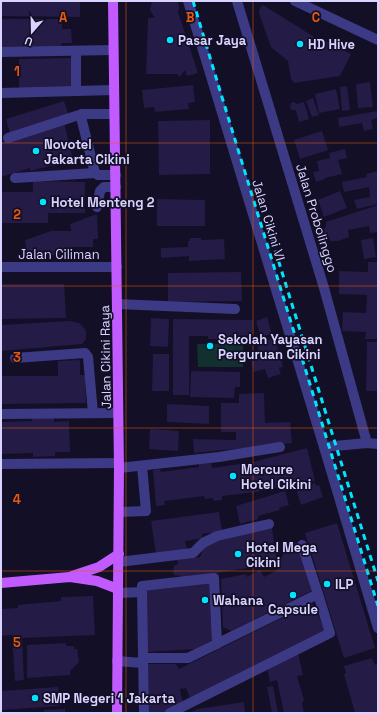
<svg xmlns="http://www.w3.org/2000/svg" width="379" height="714" font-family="'Space Grotesk',sans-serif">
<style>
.green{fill:#12302f}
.building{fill:#241b47}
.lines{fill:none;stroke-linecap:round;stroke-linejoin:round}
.minor{stroke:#3d3a85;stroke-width:10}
.major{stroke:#c25bff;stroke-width:10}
.rail{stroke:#00e5ff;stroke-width:3;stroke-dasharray:6 5;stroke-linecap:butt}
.grid{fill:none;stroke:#e8590c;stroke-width:1;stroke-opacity:0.55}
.poi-dot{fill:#00e5ff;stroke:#130f26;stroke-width:1.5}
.labels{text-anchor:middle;stroke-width:3.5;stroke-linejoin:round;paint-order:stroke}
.poi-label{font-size:13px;font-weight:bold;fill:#d9d4ff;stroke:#130f26;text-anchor:start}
.street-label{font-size:13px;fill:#d9d4ff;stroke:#130f26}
.grid-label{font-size:13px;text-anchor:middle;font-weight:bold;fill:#e8590c;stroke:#130f26;stroke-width:3.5;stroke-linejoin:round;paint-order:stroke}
</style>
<rect width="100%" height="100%" fill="#130f26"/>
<polygon class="green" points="197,344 243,344 243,367 198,367"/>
<g class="building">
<polygon points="1,1 80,1 80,17 1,16"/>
<polygon points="152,1 177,1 179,6 178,12 198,73 187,76 185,70 180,77 177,74 146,74 148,18 155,18 150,10"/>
<polygon points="263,5 319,40 320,38 351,54 340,76 294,83 291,79 288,61 271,47 259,13 260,7"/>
<polygon points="1,19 62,19 62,29 71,29 72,43 61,43 62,49 1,50"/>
<polygon points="71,58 72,89 19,90 19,59"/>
<polygon points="370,82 373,107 358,108 356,84"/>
<polygon points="193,85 195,102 188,103 189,109 155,112 154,107 144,108 142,90"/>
<polygon points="347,86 350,110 342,111 340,87"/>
<polygon points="336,89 340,109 319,113 315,94"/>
<polygon points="313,98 319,115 312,117 306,101"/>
<polygon points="64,101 69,116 10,133 6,119"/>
<polygon points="294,102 297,104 304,102 309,119 299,122 296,110 292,110 290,107 291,103"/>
<polygon points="377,111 378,118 371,120 373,129 364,131 362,123 339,127 338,118"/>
<polygon points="210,120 210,174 159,175 158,121"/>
<polygon points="64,122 73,160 30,171 30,168 1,177 1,143"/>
<polygon points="322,131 328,150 300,159 294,140"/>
<polygon points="345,149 347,158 338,160 342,174 325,178 325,179 316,182 313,172 319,171 317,161 330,158 329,153"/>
<polygon points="378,171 378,204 357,209 354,200 370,197 369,187 344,192 342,182 367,177 366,174"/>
<polygon points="33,181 85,182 85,213 48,213 48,223 1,223 1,192 33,192"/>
<polygon points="340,191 347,208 324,217 318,200"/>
<polygon points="157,199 205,200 205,226 157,226"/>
<polygon points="378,205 378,232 370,233 369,226 348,230 349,237 338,241 330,241 329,237 324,238 323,229 326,227 326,222"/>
<polygon points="97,214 98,239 93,239 93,247 73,247 74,254 56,255 41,255 41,253 27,253 25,240 51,231 71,231 70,224"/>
<polygon points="190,238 201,238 201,240 224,239 225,259 189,261 189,256 161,258 161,248 188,247 188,241 190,241"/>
<polygon points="373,238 376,257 364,259 361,240"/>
<polygon points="368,262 378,262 378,339 365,339 366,332 342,331 343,312 366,313 367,295 339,294 339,271 368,272"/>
<polygon points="241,272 242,301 168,302 168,273"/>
<polygon points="1,284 64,284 66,318 1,319"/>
<polygon points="267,317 272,334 261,337 256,321"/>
<polygon points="151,318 169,319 168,347 150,346"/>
<polygon points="173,319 253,320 252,340 208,339 208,336 189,336 189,395 173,395"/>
<polygon points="70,321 79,323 86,330 86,339 82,344 1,351 1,325"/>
<polygon points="275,338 283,367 279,368 281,374 268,378 265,369 254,372 251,359 260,357 257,343"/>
<polygon points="367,342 378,342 378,391 366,391"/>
<polygon points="153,354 169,354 169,391 152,391"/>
<polygon points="80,360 80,375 85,375 86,403 1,404 1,376 58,376 58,361"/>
<polygon points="191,371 240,372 240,387 235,387 234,398 190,397"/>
<polygon points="264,393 265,423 290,422 292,443 194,453 193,439 236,440 236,432 221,432 221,403 239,403 239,394"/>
<polygon points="167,404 209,406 209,424 167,422"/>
<polygon points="54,417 54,422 69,421 70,452 55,452 55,456 33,457 33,453 1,454 1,422 32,421 32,418"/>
<polygon points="150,429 179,431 178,451 149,449"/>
<polygon points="307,448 315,481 309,482 309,480 257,492 222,496 222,500 213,501 213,498 205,499 204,496 164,501 165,505 156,506 153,470 160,469 161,472 199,467 199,464 211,463 212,468 253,462"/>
<polygon points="315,483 316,486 319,485 323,497 301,505 296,489"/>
<polygon points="285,491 289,505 279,508 280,510 258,516 258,519 240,524 236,506"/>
<polygon points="219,512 222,531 202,534 203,538 185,541 187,549 156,554 151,521"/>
<polygon points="337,523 375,648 344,658 305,533"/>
<polygon points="272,528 277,563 180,579 180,575 176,576 173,573 174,566 178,564 177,560 200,557 204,548 214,540"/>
<polygon points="288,543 297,543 313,590 231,631 223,627 221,579 246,574 247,577 260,570 264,577 276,571"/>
<polygon points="210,583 212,640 195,649 147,652 147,590"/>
<polygon points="93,596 95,635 22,638 24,680 15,681 12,635 1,636 1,609 18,608 18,605 61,601 61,597"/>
<polygon points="312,603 325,630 325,631 190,698 186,688 180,689 181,696 184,703 176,707 172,706 171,710 165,713 149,713 148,664 176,664 179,669"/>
<polygon points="66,643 66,646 74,646 74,649 77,649 79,662 70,671 70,675 27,678 27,645"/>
<polygon points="298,653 303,675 297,676 304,700 302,703 304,713 284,713 277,680 270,682 267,668"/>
<polygon points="372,658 375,665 377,664 378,668 378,713 355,713 344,674 346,673 344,666"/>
<polygon points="273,686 278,713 272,713 267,687"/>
<polygon points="58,687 60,706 1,710 1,691"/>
<polygon points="244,702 245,713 189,713 198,709"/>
<polygon points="65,709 65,713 44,713 44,710"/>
</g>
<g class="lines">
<g class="minor">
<polyline points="188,1 324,447 378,628"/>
<polyline points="237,1 324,288 367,443"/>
<polyline points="295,1 378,40"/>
<polyline points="76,51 76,91"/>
<polyline points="1,52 113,50"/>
<polyline points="1,93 114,90"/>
<polyline points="114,114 82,114 81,117 95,173 98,175 116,175"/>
<polyline points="8,138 82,114"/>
<polyline points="15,178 95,173"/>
<polyline points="97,207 100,191 104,187 116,187"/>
<polyline points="1,267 117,267"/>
<polyline points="117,304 235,309"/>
<polyline points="15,358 85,353 88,357 93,413"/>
<polyline points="1,414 118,413"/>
<polyline points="324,447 367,443 378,444"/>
<polyline points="1,464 119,463"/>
<polyline points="119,468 219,457 280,447"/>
<polyline points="119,512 146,511 142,466"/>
<polyline points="119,562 193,553 203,543 217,536 269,524"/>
<polyline points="142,592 144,713"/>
<polyline points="118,593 142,592 142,586 214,578 217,644"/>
<polyline points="143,658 188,658 318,594 302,545"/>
<polyline points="117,661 142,663"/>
<polyline points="170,713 330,633 318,594"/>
</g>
<g class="major">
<polyline points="113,1 119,468 117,713"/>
<polyline points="72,576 99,567 119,554"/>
<polyline points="1,583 70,577 97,581 118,589"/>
</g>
<g class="rail">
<polyline points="193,1 221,94 378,606"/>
<polyline points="272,240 378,581"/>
</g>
</g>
<path class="grid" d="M126,1v712M253,1v712M1,143h377M1,286h377M1,428h377M1,571h377"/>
<g class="poi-dot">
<circle cx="170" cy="40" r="4"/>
<circle cx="300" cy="44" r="4"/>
<circle cx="36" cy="151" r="4"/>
<circle cx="43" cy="202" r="4"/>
<circle cx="210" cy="346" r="4"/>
<circle cx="233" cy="476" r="4"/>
<circle cx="238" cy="554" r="4"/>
<circle cx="327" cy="584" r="4"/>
<circle cx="293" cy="595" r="4"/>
<circle cx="205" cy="600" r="4"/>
<circle cx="35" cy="698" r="4"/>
</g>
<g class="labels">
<g class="poi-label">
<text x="178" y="45">Pasar Jaya</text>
<text x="308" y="49">HD Hive</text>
<text x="44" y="149">Novotel<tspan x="44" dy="15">Jakarta Cikini</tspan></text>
<text x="51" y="207">Hotel Menteng 2</text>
<text x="218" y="344">Sekolah Yayasan<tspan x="218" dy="15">Perguruan Cikini</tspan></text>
<text x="241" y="474">Mercure<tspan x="241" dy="15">Hotel Cikini</tspan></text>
<text x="246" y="552">Hotel Mega<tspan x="246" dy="15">Cikini</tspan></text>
<text x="335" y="589">ILP</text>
<text x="213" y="605">Wahana</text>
<text x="293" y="614" text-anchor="middle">Capsule</text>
<text x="43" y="703">SMP Negeri 1 Jakarta</text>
</g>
<g class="street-label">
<text transform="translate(317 218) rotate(73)" y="5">Jalan Probolinggo</text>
<text transform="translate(269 220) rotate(73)" y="5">Jalan Cikini VI</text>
<text x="59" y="259">Jalan Ciliman</text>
<text transform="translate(105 357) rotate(-91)" y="5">Jalan Cikini Raya</text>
</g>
</g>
<g class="grid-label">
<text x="63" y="22">A</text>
<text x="190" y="22">B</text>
<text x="316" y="22">C</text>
<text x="17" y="76">1</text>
<text x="17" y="219">2</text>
<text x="17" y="362">3</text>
<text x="17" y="504">4</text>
<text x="17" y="647">5</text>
</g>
<rect width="379" height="714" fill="none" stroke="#d9d4ff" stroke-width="4"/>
<g transform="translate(32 32) rotate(200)" stroke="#130f26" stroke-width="3" paint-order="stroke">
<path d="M0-3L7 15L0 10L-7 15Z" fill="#d9d4ff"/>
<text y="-6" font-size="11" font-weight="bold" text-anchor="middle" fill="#d9d4ff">U</text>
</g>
</svg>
